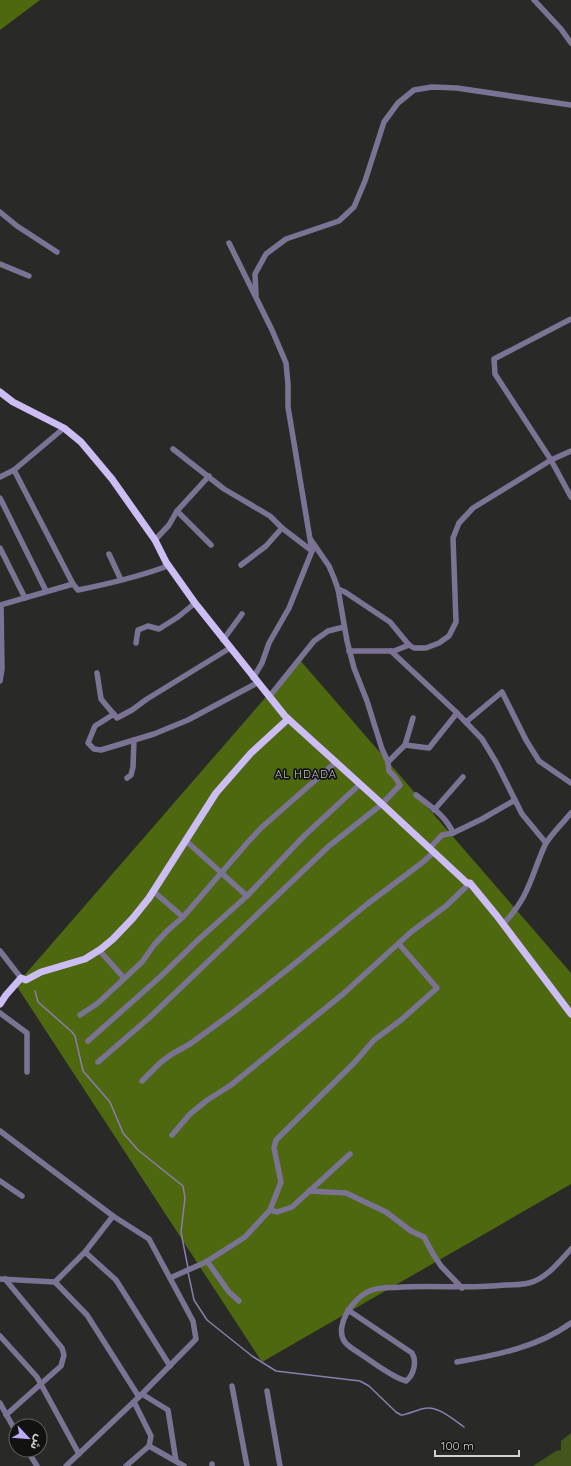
<svg xmlns="http://www.w3.org/2000/svg" width="571" height="1466" font-family="Quicksand,'Noto Sans Arabic',sans-serif">
<style>
.green{fill:#43561c}
.forest{fill:#4e6810}
.lines{fill:none;stroke-linecap:round;stroke-linejoin:round}
.stream{stroke:#8c7daf;stroke-width:1.5}
.minor{stroke:#7b7394;stroke-width:5.5}
.major{stroke:#ccbef5;stroke-width:7}
.labels{text-anchor:middle;stroke-width:3.5;stroke-linejoin:round;paint-order:stroke}
.neighbourhood-label{font-size:11px;letter-spacing:1px;fill:#bec0bc;stroke:#121311}
</style>
<rect width="100%" height="100%" fill="#292a27"/>
<polygon class="green" points="571,1433 571,1466 533,1466 556,1451 561,1450 561,1441"/>
<g class="forest">
<polygon points="0,0 40,0 0,30"/>
<polygon points="299,659 571,973 571,1184 262,1362 16,985"/>
</g>
<g class="lines">
<g class="stream">
<polyline points="35,991 38,1002 72,1032 75,1036 83,1071 110,1102 123,1133 138,1150 183,1186 185,1198 181,1232 188,1268"/>
<path d="M188,1272l6,28 13,20 45,36 24,15 84,10 9,5 27,26 5,3c9,-1 19,-7 27,-7 13,0 26,12 36,19"/>
</g>
<g class="minor">
<polyline points="534,0 561,29 571,43"/>
<polyline points="0,212 17,226 57,252"/>
<polyline points="229,243 272,330 286,363 288,384 288,407 312,551 289,608 269,643 262,663 253,678"/>
<polyline points="0,264 29,276"/>
<polyline points="256,295 255,274 266,254 286,239 339,221 354,207 365,181 384,122 398,103 414,90 432,87 457,88 571,105"/>
<polyline points="571,319 494,359 495,374 551,460 571,497"/>
<polyline points="173,449 224,489 270,516 282,528 312,551"/>
<polyline points="14,470 73,584"/>
<polyline points="0,477 14,470 64,428"/>
<polyline points="0,498 46,591"/>
<polyline points="177,511 211,545"/>
<polyline points="155,540 169,525 177,511 209,476"/>
<polyline points="0,548 25,598"/>
<polyline points="109,554 121,580"/>
<polyline points="241,565 266,546 282,528"/>
<polyline points="338,589 345,592 390,622 409,645 414,648 426,648 439,643 449,636 456,622 453,538 459,523 473,508 551,460 571,451"/>
<path d="M0,605l73,-21 5,6c30,-6 59,-13 87,-23l1,-5"/>
<polyline points="223,640 242,614"/>
<polyline points="136,643 138,630 148,626 159,629 178,617 195,603"/>
<polyline points="349,651 394,651 409,645"/>
<polyline points="391,651 455,711 482,739 496,762 522,814 546,843"/>
<polyline points="97,673 101,699 117,718 132,710 147,699 230,648"/>
<polyline points="0,681 2,669 1,605"/>
<polyline points="269,697 314,641 328,631 344,627"/>
<polyline points="114,714 95,726 88,743 94,749 101,750 154,734 188,720 257,683"/>
<polyline points="466,722 502,692 526,740 539,761 571,783"/>
<polyline points="405,745 413,718"/>
<polyline points="388,762 405,745 429,748 457,713"/>
<polyline points="127,778 131,775 133,767 134,740"/>
<path d="M416,795c14,11 30,21 37,38"/>
<polyline points="434,810 463,777"/>
<polyline points="185,840 247,896"/>
<polyline points="430,848 442,835 453,833 482,819 515,800"/>
<polyline points="153,891 183,917"/>
<path d="M503,924c26,-26 28,-48 42,-79 5,-10 19,-23 26,-32"/>
<polyline points="99,950 124,978"/>
<polyline points="0,951 21,978"/>
<polyline points="0,1013 27,1033 27,1072"/>
<polyline points="80,1015 98,1003 142,962 154,945 168,930 183,917 248,842 261,828 336,762"/>
<polyline points="88,1041 160,977 199,939 247,896 304,836 360,784"/>
<polyline points="98,1062 149,1018 329,846 382,804 400,785 395,777 389,771 388,762 382,749 367,701 354,668 347,641 338,589 334,578 329,566 311,540"/>
<polyline points="142,1081 161,1062 172,1054 190,1044 235,1011 293,965 366,905 423,862 434,852"/>
<polyline points="0,1131 113,1216 149,1239 193,1321 196,1339 142,1394 66,1466"/>
<polyline points="172,1135 190,1114 206,1101 231,1085 343,994 411,932 446,906 470,883"/>
<polyline points="0,1181 22,1196"/>
<polyline points="309,1191 346,1193 386,1212 411,1231 424,1237 433,1254 441,1266 462,1288"/>
<polyline points="270,1210 277,1212 292,1207 350,1154"/>
<polyline points="85,1252 116,1280 170,1366"/>
<polyline points="207,1261 229,1292 239,1301"/>
<polyline points="170,1278 206,1262 245,1237 270,1210 281,1182 274,1148 276,1140 354,1063 374,1040 401,1020 437,988 399,944"/>
<polyline points="0,1279 55,1282 85,1252 113,1216"/>
<polyline points="5,1279 62,1348 64,1355 61,1366 6,1415"/>
<polyline points="55,1282 87,1315 139,1397"/>
<path d="M348,1310l64,43c5,8 2,22 -6,28 -15,-4 -33,-19 -47,-28 -11,-7 -20,-12 -17,-27 3,-15 16,-31 30,-36 9,-3 21,-2 30,-3 34,-2 69,2 103,-2 8,0 16,0 24,-2 17,-4 31,-22 42,-34"/>
<polyline points="0,1336 37,1377 79,1454"/>
<path d="M457,1362c40,-7 81,-15 114,-39"/>
<polyline points="232,1386 247,1466"/>
<polyline points="267,1391 280,1466"/>
<polyline points="142,1394 168,1410 176,1461"/>
<polyline points="0,1403 16,1432"/>
<polyline points="149,1446 184,1466"/>
<polyline points="27,1450 37,1466"/>
<polyline points="212,1464 212,1466"/>
<polyline points="126,1466 149,1446 151,1436 134,1402"/>
</g>
<g class="major">
<polyline points="0,392 13,402 64,428 81,442 112,479 155,540 166,562 195,603 285,716 382,804 467,883 470,883 497,916 571,1014"/>
<polyline points="0,1004 6,995 21,978 26,980 41,972 85,959 101,949 113,939 133,918 149,898 216,793 251,753 288,719"/>
</g>
</g>
<g class="labels">
<g class="neighbourhood-label">
<text x="306" y="778">AL HDADA</text>
</g>
</g>
<g transform="translate(28 1438) rotate(116)"><circle r="19" fill="#121311" stroke="#5f605e"/>
<path d="M0-3L7 15L0 10L-7 15Z" fill="#bda9f5"/>
<text y="-6" font-size="11" font-weight="bold" text-anchor="middle" fill="#d2d3d1">ش</text>
</g>
<path d="M435 1450v6h84v-6" fill="none" stroke="#d2d3d1" stroke-width="2"/>
<text x="441" y="1450" font-size="12" fill="#d2d3d1" stroke="#121311" stroke-width="3" paint-order="stroke">100 m</text>
</svg>
